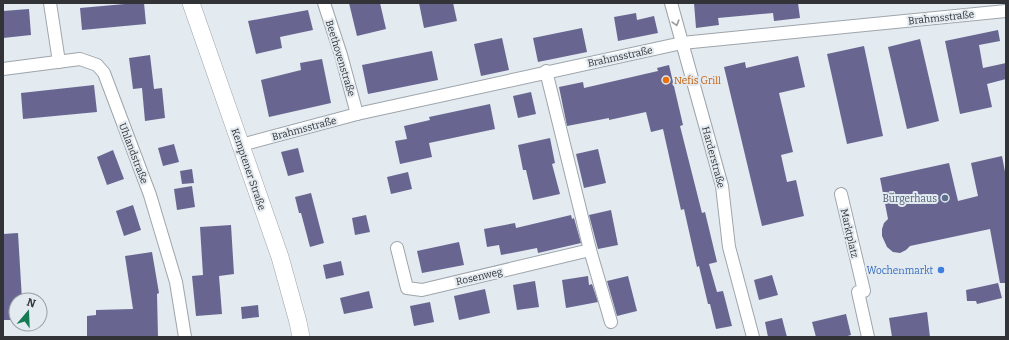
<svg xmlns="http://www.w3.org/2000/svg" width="1009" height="340" font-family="Bitter,serif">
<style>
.building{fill:#686691}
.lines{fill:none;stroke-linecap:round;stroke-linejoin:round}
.street-casing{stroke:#9ea5ab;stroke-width:14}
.secondary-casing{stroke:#9ea5ab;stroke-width:18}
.street{stroke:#fff;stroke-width:12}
.secondary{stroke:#fff;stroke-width:17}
.oneway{stroke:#98999a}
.food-dot{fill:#e8710a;stroke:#e3eaf0;stroke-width:1.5}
.service-dot{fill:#5c6f8a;stroke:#e3eaf0;stroke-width:1.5}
.shop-dot{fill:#3f7fe0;stroke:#e3eaf0;stroke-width:1.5}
.labels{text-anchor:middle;stroke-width:4;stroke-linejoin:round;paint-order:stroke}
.street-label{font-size:10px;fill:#313336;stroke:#e3eaf0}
.food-label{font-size:10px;fill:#c56008;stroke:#e3eaf0;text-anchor:start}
.service-label{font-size:10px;fill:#4e5e75;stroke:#e3eaf0;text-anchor:end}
.shop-label{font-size:10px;fill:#366cbe;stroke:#e3eaf0;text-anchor:end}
</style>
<rect width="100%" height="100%" fill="#e3eaf0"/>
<g class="building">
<polygon points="136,3 144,3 146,24 82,30 80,8"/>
<polygon points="349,3 380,3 386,29 357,36"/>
<polygon points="419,3 453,3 457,21 424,28"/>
<polygon points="694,3 798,3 800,18 774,21 773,13 718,18 719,25 696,28"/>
<polygon points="29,9 31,35 3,38 3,11"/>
<polygon points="308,10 313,30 280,37 282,48 256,54 248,21"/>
<polygon points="636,13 637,20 654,16 658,33 618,41 614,17"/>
<polygon points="582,28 587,52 538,62 533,38"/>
<polygon points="998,30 1000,41 979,45 983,68 1006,63 1006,79 987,84 992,107 960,114 945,41"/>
<polygon points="502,38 509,70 481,76 474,44"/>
<polygon points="920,39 939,121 907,129 888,47"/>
<polygon points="864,46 883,136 847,144 827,54"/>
<polygon points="432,51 438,80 368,94 362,65"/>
<polygon points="150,55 154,89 162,88 165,118 145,121 142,88 133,89 129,58"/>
<polygon points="798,56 805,87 779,93 793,152 781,155 787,182 796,180 804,216 762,226 724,67 745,62 746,68"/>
<polygon points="322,59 331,103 269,117 261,80 301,70 300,63"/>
<polygon points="669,65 683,125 680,126 702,213 705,212 717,262 709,264 717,292 723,291 732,326 716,329 710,304 708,304 699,266 697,267 684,209 681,210 663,129 651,132 646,112 609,120 609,118 567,126 559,87 583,82 584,88 658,71 657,68"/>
<polygon points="94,85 97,112 23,119 21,93"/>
<polygon points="531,92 536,114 518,118 513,96"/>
<polygon points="490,104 495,129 429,143 432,157 400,164 395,141 407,139 404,126 430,120 429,117"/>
<polygon points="550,138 555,163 552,164 560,194 533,200 526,170 523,170 518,145"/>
<polygon points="174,144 179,162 163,166 158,148"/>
<polygon points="298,148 304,172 288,176 281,152"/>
<polygon points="598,149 606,183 584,188 576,154"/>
<polygon points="113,150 124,179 107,185 97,157"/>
<polygon points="1002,156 1006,177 1006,283 1000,283 990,229 910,246 906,250 900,253 893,252 887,247 882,236 882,229 884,223 888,219 880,178 949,163 958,201 978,196 971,163"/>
<polygon points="192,169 194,183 182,184 180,171"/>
<polygon points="408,172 412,189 391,194 387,177"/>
<polygon points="192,186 195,207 177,210 174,189"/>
<polygon points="311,193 324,243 310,247 301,213 299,213 295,197"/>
<polygon points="133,205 141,230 124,236 116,211"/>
<polygon points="611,210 618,245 598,249 589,215"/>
<polygon points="366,215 370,232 355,235 352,218"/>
<polygon points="571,215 572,219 574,218 581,243 538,253 537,248 501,255 499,245 487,247 484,229 515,223 516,228"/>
<polygon points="231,225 234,274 219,276 222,314 196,316 192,276 203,275 200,227"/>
<polygon points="18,233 22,300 16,300 16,320 3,320 3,234"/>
<polygon points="459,242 464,265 422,273 417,251"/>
<polygon points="152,252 159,293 157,294 158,337 87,337 87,316 96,315 96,310 133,309 125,256"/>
<polygon points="341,261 344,275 326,279 323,265"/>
<polygon points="772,275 778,295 759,300 754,280"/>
<polygon points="588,276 589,285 592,284 598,302 566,308 562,280"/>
<polygon points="628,276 637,311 617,316 607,281"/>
<polygon points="535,281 539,307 517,310 513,285"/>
<polygon points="998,283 1002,298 977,304 976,301 967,301 966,290"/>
<polygon points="485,289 490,313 459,320 454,296"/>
<polygon points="369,291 373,308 344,314 340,298"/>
<polygon points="430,302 434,322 414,326 410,306"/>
<polygon points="258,305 259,317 242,319 241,307"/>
<polygon points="927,312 930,337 892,337 889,318"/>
<polygon points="846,314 851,335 844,337 816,337 812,322"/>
<polygon points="782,318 787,337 768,337 765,322"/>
</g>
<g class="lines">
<defs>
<g id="street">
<polyline points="50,3 59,62"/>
<polyline points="324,3 341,55 357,114"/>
<polyline points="671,3 722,186 729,247 753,337"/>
<polyline points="3,69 80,59 97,65 104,73 150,195 176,282 185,337"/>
<polyline points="546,71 590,250 611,322"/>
<polyline points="241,145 357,114 682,43 1006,11"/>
<polyline points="841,194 864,291 858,292 868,337"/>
<polyline points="397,248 407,288 422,290 590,250"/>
</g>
<polyline id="secondary" points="191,3 280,257 298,322 301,337"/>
</defs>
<use href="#street" class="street-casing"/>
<use href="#secondary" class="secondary-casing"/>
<use href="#street" class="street"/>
<use href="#secondary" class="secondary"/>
</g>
<defs><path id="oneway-chevron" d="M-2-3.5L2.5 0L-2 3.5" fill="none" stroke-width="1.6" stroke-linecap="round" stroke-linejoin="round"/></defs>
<use class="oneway" href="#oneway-chevron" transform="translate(676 23) rotate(74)"/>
<circle class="food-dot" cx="666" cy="80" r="4"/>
<circle class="service-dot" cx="945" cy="198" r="4"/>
<circle class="shop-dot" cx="941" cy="270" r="4"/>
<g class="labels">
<g class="street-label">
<text transform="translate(941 17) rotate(-6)" y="4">Brahmsstraße</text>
<text transform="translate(620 56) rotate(-12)" y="4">Brahmsstraße</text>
<text transform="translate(341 58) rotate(73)" y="4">Beethovenstraße</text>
<text transform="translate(304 128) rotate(-15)" y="4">Brahmsstraße</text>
<text transform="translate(134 153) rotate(69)" y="4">Uhlandstraße</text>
<text transform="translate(714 157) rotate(75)" y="4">Harderstraße</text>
<text transform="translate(249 169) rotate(71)" y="4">Kemptener Straße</text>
<text transform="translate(850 233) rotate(77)" y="4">Marktplatz</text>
<text transform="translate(479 276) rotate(-13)" y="4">Rosenweg</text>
</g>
<g class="food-label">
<text x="674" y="84">Nefis Grill</text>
</g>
<g class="service-label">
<text x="937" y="202">Bürgerhaus</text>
</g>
<g class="shop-label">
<text x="933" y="274">Wochenmarkt</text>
</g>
</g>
<rect width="1009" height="340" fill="none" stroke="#313336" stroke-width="8"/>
<g transform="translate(28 312) rotate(19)"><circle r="19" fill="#e3eaf0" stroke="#9ca1a6"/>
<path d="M0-3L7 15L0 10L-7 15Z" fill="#157b53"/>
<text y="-6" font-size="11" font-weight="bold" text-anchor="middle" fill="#313336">N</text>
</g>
</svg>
